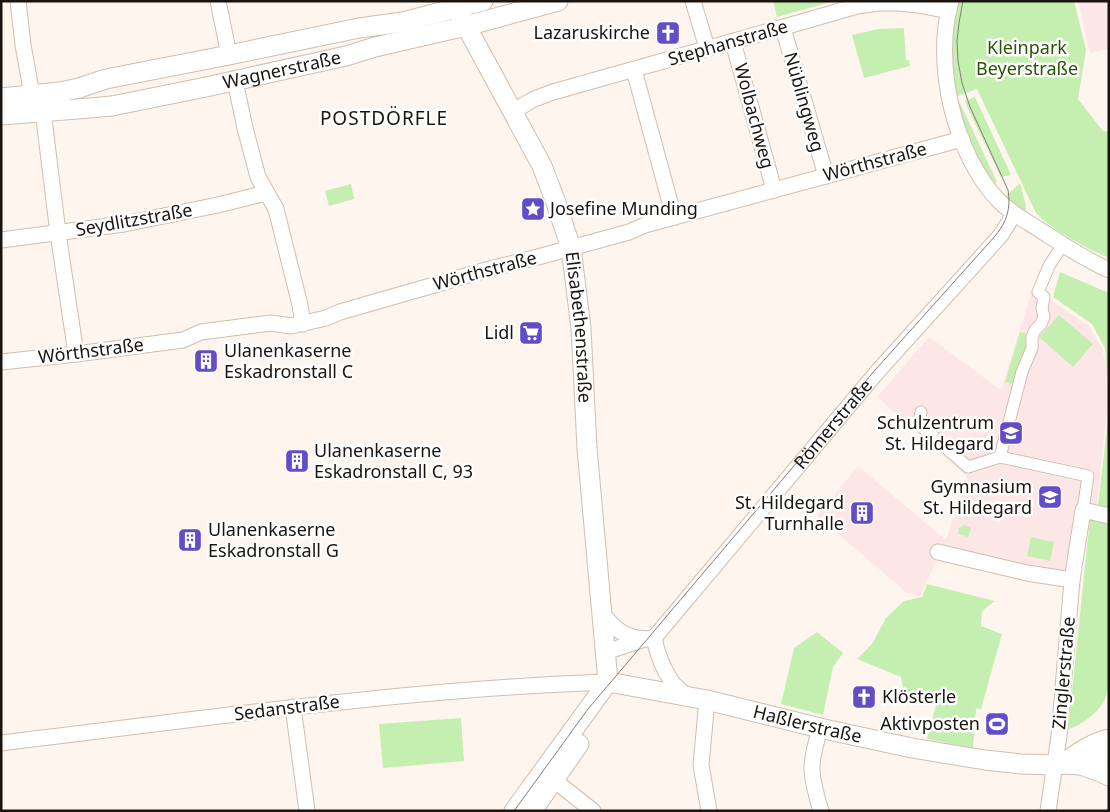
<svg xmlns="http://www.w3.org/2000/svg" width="1110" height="812" font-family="'Noto Sans',sans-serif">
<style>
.education{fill:#fde7e6}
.green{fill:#c5efb0}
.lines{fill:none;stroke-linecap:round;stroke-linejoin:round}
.pedestrian-casing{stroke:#d1beae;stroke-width:13}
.minor-casing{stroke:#d1beae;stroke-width:17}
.tertiary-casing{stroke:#d1beae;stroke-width:21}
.pedestrian{stroke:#fff;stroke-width:11}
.minor{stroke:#fff;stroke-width:15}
.tertiary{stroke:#fff;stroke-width:19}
.tram{stroke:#857d78;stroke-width:1}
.labels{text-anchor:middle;stroke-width:5;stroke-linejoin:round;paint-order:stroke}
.poi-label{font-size:18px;fill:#1a130e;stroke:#fff;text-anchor:end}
.street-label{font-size:18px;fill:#1a130e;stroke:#fff}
.park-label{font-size:18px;fill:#295306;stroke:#fff}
.neighbourhood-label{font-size:19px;letter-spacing:1px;fill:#1a130e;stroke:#fff}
</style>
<rect width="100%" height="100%" fill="#fef5ef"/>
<g class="education">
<polygon points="1078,1 1109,1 1109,49 1090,53"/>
<polygon points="1033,288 1089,326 1102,348 1107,369 1108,401 1097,506 1080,507 1070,577 939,554 920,597 907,593 817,516 858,466 946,540 967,477 877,397 929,337 1001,390"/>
</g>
<g class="green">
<polygon points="773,1 834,1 777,17"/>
<path d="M956,1h118l12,49 -8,49 25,32 6,1v126c-17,-7 -65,-32 -74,-47l-58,-122 -22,8 -5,-40z"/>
<polygon points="904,28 906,60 909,60 910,66 864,78 852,35 878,29"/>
<polygon points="975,97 1011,175 1001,177 968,109 965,101"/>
<polygon points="960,103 997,182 993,184 974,152 956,104"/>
<polygon points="1020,183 1026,206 1025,214 1004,198"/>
<polygon points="351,184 354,199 329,206 325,191"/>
<polygon points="1060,272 1109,293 1109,394 1105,348 1092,324 1053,297"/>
<polygon points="1059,315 1093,344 1073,367 1039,337"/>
<polygon points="1020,332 1030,335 1015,385 1005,382"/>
<polygon points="1109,411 1109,508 1098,505"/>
<path d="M1090,518l19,4v165c-2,5 -3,11 -6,16 -7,12 -22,21 -35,27z"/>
<polygon points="964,525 971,528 968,537 958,534 959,528"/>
<polygon points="1031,537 1054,542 1050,561 1027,556"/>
<polygon points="927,584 995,601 982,611 981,626 1002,634 981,709 976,708 973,748 927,739 936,705 904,693 901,677 857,659 872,644 886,618 904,601 922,597"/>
<polygon points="817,632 843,653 833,667 823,715 781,704 794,648"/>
<polygon points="461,718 464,761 383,768 379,724"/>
</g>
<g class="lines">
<defs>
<g id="pedestrian">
<polyline points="921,412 919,424 968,467 1000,457 1088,476 1083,510"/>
<polyline points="1000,457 1022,372 1032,348 1032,337 1035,330 1041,324 1044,317 1042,308 1044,297 1038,292 1049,266 1063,244"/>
</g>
<g id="minor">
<polyline points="18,1 23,45 32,95"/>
<polyline points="218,1 229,55"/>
<polyline points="693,1 707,48"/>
<path d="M951,1c-18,63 3,153 48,200 12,12 27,20 41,29 22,14 44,29 69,40"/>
<polyline points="783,28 826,176"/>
<polyline points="733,42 774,190"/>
<polyline points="634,70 674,217"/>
<polyline points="235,81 245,128 258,177 276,209 300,305 303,324"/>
<polyline points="43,111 58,233 76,354"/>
<polyline points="512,112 534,99 553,92 791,25 857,6 878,3 899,3 918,5 949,11"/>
<polyline points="1,240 124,224 218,205 266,193"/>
<polyline points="1,362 76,354 183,340 201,332 271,323 291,326 326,318 340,312 486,270 538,257 629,232 645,225 962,139"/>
<polyline points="938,552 1027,573 1072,580"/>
<path d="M603,615c14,15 20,22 42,24"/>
<path id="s1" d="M654,638l224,-267 123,-136 13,-21"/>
<path d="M654,638c3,15 9,31 18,44 4,5 10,9 14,14"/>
<polyline points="606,652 645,639 654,638"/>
<polyline points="707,700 701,765 709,811"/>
<polyline points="293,707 307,811"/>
<path d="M820,728c-3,13 -9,29 -8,43 1,14 5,27 9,40"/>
<path d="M1,743c202,-24 404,-54 607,-61"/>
<polyline points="554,780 593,811"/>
<polyline points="1048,811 1059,736 1072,580 1083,510 1109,516"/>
</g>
<g id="tertiary">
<path id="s2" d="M457,9l85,157 13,34 16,48 10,80 6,120 21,234 -94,129"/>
<polyline points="1,98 60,92 79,88 106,79 229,55 359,28 403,22 483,1"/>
<path id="s3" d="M1,115l89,-7 22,-2 94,-19 140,-31 29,-9 91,-21 92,-25"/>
<path id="s4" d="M608,682l99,18 117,29 88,19 73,12 36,4 34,1 7,-1 19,1 28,-11"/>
<path d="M1062,764c15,-10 29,-21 47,-25"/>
<polyline points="1081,765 1100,772 1109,776"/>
<polyline points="532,811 579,744"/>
</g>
</defs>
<use href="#pedestrian" class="pedestrian-casing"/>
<use href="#minor" class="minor-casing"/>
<use href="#tertiary" class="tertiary-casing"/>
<use href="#pedestrian" class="pedestrian"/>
<use href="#minor" class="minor"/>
<use href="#tertiary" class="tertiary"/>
<path class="tram" d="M514,811l74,-102 288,-340 120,-134c11,-14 15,-27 12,-45l-38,-83 -8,-24 -4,-22 -1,-20 2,-18 4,-22"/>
</g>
<defs>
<symbol id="church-square" viewBox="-11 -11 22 22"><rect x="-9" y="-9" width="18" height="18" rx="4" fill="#624dc6" stroke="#fff"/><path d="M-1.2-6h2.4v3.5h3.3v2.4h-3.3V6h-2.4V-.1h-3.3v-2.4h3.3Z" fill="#fff"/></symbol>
<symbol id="sight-square" viewBox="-11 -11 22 22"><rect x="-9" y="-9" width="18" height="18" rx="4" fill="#624dc6" stroke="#fff"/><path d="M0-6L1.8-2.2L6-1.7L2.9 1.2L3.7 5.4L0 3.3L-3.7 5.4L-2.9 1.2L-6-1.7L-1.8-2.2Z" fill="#fff"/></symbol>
<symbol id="supermarket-square" viewBox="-11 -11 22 22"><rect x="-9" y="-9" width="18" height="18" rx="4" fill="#624dc6" stroke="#fff"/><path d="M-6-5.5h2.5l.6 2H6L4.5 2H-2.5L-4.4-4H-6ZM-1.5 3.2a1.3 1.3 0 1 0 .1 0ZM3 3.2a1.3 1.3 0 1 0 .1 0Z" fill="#fff"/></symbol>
<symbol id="building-square" viewBox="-11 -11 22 22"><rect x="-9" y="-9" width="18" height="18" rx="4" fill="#624dc6" stroke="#fff"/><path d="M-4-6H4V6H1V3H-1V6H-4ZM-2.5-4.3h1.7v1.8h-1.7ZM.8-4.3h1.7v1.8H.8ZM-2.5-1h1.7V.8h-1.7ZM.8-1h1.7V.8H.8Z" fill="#fff"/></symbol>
<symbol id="school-square" viewBox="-11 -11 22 22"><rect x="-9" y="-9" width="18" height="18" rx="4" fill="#624dc6" stroke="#fff"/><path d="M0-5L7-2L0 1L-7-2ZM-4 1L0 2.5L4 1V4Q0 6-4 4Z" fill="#fff"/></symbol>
<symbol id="stadium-square" viewBox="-11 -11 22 22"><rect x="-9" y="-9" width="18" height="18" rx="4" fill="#624dc6" stroke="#fff"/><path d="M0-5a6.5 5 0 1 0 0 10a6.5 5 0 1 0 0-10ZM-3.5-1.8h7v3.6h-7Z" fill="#fff"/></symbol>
</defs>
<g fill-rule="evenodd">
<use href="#church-square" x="654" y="19" width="28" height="28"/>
<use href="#sight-square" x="519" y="195" width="28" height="28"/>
<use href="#supermarket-square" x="517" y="319" width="28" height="28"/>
<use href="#building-square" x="192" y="347" width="28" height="28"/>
<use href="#school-square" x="997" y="419" width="28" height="28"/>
<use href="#building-square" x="283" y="447" width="28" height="28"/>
<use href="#school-square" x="1036" y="483" width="28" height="28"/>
<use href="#building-square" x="848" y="499" width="28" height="28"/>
<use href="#building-square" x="176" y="526" width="28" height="28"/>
<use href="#church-square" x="850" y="683" width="28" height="28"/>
<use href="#stadium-square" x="983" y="710" width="28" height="28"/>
</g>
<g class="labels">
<g class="poi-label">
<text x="650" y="39">Lazaruskirche</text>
<text x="550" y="215" text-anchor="start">Josefine Munding</text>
<text x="514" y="339">Lidl</text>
<text x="224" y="357" text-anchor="start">Ulanenkaserne<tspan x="224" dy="21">Eskadronstall C</tspan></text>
<text x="994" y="429">Schulzentrum<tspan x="994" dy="21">St. Hildegard</tspan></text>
<text x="314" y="457" text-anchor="start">Ulanenkaserne<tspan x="314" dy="21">Eskadronstall C, 93</tspan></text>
<text x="1032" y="493">Gymnasium<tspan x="1032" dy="21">St. Hildegard</tspan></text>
<text x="844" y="509">St. Hildegard<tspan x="844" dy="21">Turnhalle</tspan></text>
<text x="208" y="536" text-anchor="start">Ulanenkaserne<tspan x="208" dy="21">Eskadronstall G</tspan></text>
<text x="882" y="703" text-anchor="start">Klösterle</text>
<text x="980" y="730">Aktivposten</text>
</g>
<g class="street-label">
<text transform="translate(728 43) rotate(-16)" y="6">Stephanstraße</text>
<text dy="6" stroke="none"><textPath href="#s3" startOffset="285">Wagnerstraße</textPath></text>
<text transform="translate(804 102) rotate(74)" y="6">Nüblingweg</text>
<text transform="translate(754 116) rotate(75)" y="6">Wolbachweg</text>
<text transform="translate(875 162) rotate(-15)" y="6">Wörthstraße</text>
<text transform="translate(134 220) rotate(-10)" y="6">Seydlitzstraße</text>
<text transform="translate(485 271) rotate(-15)" y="6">Wörthstraße</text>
<text dy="6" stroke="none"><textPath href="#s2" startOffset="345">Elisabethenstraße</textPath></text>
<text transform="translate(91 351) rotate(-7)" y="6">Wörthstraße</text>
<text dy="6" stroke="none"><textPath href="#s1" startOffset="279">Römerstraße</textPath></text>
<text transform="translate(1064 673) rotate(-85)" y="6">Zinglerstraße</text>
<text transform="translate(287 708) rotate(-7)" y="6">Sedanstraße</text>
<text dy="6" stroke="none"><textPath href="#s4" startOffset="204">Haßlerstraße</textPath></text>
</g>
<g class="park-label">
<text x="1027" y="54">Kleinpark<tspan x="1027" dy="21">Beyerstraße</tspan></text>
</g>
<g class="neighbourhood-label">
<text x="384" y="125">POSTDÖRFLE</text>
</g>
</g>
<rect width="1110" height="812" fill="none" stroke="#1a130e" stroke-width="5"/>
</svg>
